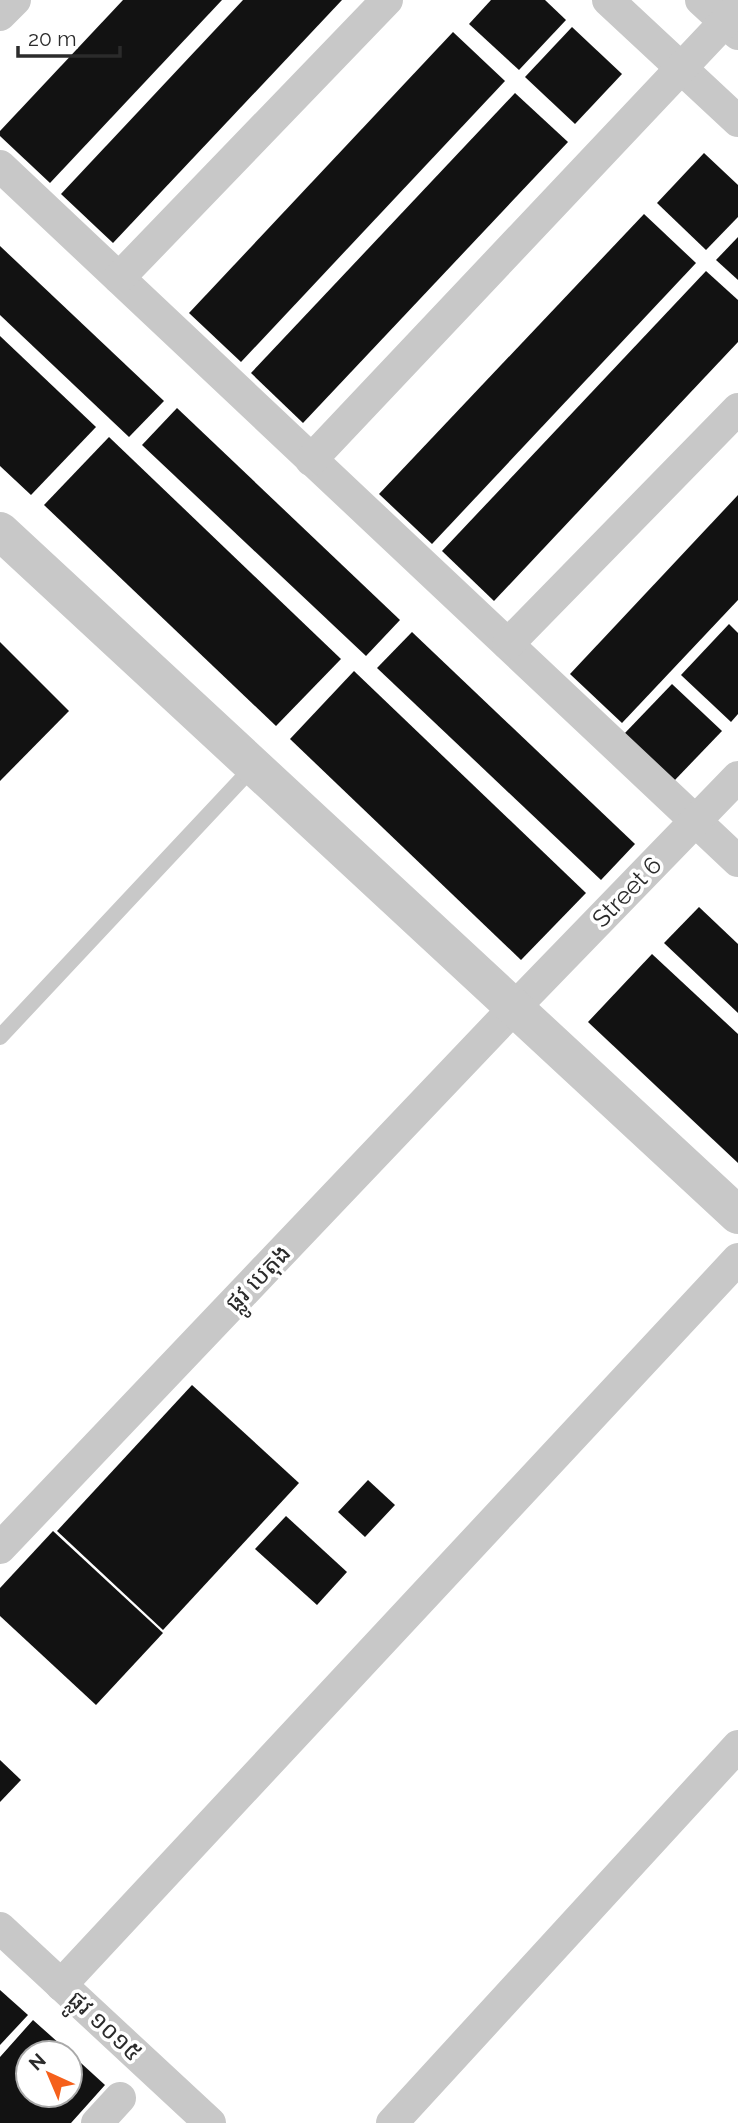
<svg xmlns="http://www.w3.org/2000/svg" width="738" height="2123" font-family="Raleway,'Noto Sans Khmer',sans-serif">
<style>
.building{fill:#121212}
.lines{fill:none;stroke-linecap:round;stroke-linejoin:round}
.service{stroke:#c8c8c8;stroke-width:16}
.minor{stroke:#c8c8c8;stroke-width:32}
.tertiary{stroke:#c8c8c8;stroke-width:38}
.labels{text-anchor:middle;stroke-width:7;stroke-linejoin:round;paint-order:stroke}
.street-label{font-size:24px;fill:#2b2b2b;stroke:#fff}
</style>
<rect width="100%" height="100%" fill="#fff"/>
<g class="building">
<polygon points="123,0 222,0 50,183 0,136 0,131"/>
<polygon points="243,0 342,0 113,243 61,194"/>
<polygon points="491,0 545,0 566,20 519,70 469,24"/>
<polygon points="572,27 622,74 575,124 525,77"/>
<polygon points="453,32 505,81 241,362 189,313"/>
<polygon points="515,93 568,142 303,423 251,373"/>
<polygon points="704,153 738,185 738,217 706,250 657,203"/>
<polygon points="644,214 696,263 432,544 379,494"/>
<polygon points="738,237 738,280 716,260"/>
<polygon points="0,246 164,401 129,437 0,315"/>
<polygon points="706,271 738,300 738,342 494,601 442,551"/>
<polygon points="0,336 96,427 31,495 0,466"/>
<polygon points="177,408 400,620 366,656 142,445"/>
<polygon points="109,437 341,659 276,726 44,505"/>
<polygon points="738,495 738,600 622,723 570,674"/>
<polygon points="729,624 738,633 738,714 731,722 681,675"/>
<polygon points="412,632 635,844 601,880 377,668"/>
<polygon points="0,642 69,711 0,781"/>
<polygon points="354,671 586,893 521,960 290,739"/>
<polygon points="672,684 722,731 674,781 624,734"/>
<polygon points="699,907 738,944 738,1013 664,943"/>
<polygon points="652,954 738,1034 738,1163 588,1022"/>
<polygon points="192,1385 299,1483 163,1630 57,1531"/>
<polygon points="368,1480 395,1505 365,1537 338,1512"/>
<polygon points="286,1516 347,1572 317,1605 255,1549"/>
<polygon points="53,1531 163,1633 96,1705 0,1616 0,1588"/>
<polygon points="0,1760 21,1780 0,1802"/>
<polygon points="0,1990 28,2015 0,2045"/>
<polygon points="33,2020 70,2053 28,2053 28,2095 70,2095 70,2053 105,2085 71,2123 0,2123 0,2057"/>
</g>
<g class="lines">
<polyline class="service" points="0,1037 254,766"/>
<g class="minor">
<polyline points="608,0 738,121"/>
<polyline points="701,0 738,34"/>
<polyline points="0,15 15,0"/>
<polyline points="0,166 738,861"/>
<polyline points="119,278 387,0"/>
<polyline points="311,460 738,8"/>
<polyline points="508,644 738,409"/>
<polyline points="0,1548 515,1007 738,777"/>
<polyline points="0,1928 210,2123"/>
<polyline points="61,1985 738,1259"/>
<polyline points="97,2123 120,2098"/>
<polyline points="392,2123 738,1746"/>
</g>
<polyline class="tertiary" points="0,531 738,1215"/>
</g>
<g class="labels">
<g class="street-label">
<text transform="translate(627 892) rotate(-46)" y="8">Street 6</text>
<text transform="translate(258 1278) rotate(-46)" y="8">ផ្លូវ បេតុង</text>
<text transform="translate(105 2026) rotate(43)" y="8">ផ្លូវ ១០១៥</text>
</g>
</g>
<g transform="translate(49 2074) rotate(316)"><circle r="33" fill="#ffffff" stroke="#aaaaaa" stroke-width="2"/>
<path d="M0-5L12 26L0 18L-12 26Z" fill="#f5601b"/>
<text y="-10" font-size="19" font-weight="bold" text-anchor="middle" fill="#2b2b2b">N</text>
</g>
<path d="M18 46v10h102v-10" fill="none" stroke="#2b2b2b" stroke-width="3.5"/>
<text x="28" y="46" font-size="21" fill="#2b2b2b" stroke="#ffffff" stroke-width="5" paint-order="stroke">20 m</text>
</svg>
